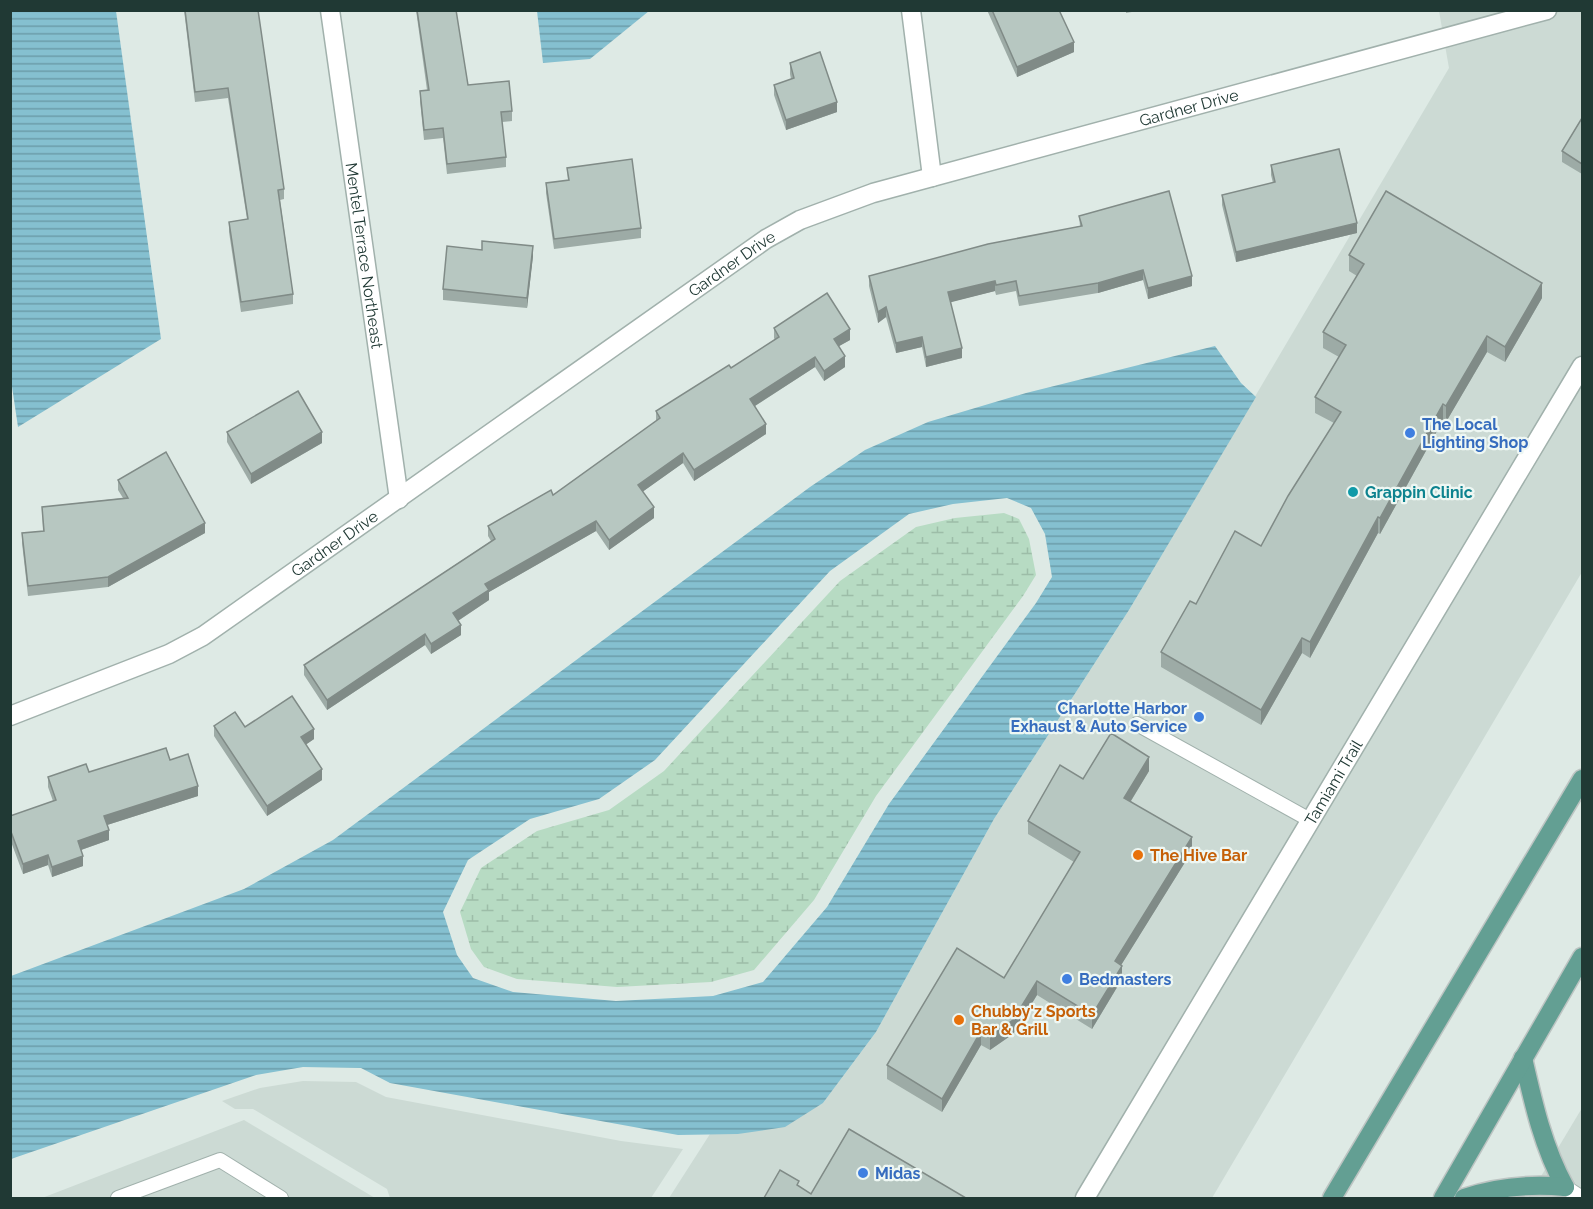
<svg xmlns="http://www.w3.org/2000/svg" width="1593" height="1209" font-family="Raleway,sans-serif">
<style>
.built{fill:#ccdad4}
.wetland{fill:url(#wetland-marsh)}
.water{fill:url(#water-rules);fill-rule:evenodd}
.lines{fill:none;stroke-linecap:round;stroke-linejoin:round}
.service-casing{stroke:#a1b1ac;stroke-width:16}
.minor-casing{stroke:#a1b1ac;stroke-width:21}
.primary-casing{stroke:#bcc4c2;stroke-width:21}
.service{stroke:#fff;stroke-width:14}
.minor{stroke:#fff;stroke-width:18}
.primary{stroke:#639f93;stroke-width:18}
.wall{fill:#9daba6}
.shaded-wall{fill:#808b87}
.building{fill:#b7c7c1;stroke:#808b87;stroke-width:1.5}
.shop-dot{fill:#3f7fe0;stroke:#eef7f3;stroke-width:2}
.culture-dot{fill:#0f9aa8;stroke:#eef7f3;stroke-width:2}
.food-dot{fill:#e8710a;stroke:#eef7f3;stroke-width:2}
.labels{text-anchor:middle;stroke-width:4.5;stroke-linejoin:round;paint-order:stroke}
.street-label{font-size:16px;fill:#203934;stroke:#eef7f3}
.shop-label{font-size:16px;font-weight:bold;fill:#366cbe;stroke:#eef7f3;text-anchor:start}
.culture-label{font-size:16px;font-weight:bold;fill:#0d838f;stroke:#eef7f3;text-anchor:start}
.food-label{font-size:16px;font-weight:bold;fill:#c56008;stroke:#eef7f3;text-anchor:start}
</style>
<defs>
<pattern id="wetland-marsh" width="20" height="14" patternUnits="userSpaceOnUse" patternTransform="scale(1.5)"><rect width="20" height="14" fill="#b7dbc3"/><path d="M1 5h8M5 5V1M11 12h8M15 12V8" fill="none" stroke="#9dbda8"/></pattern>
<pattern id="water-rules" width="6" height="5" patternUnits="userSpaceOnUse" patternTransform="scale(1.5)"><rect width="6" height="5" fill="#85c0d0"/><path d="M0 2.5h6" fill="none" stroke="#6c9daa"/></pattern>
</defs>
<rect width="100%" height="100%" fill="#deeae5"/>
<g class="built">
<polygon points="1439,11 1582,11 1582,572 1212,1198 669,1198 710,1134 738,1134 823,1103 876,1032 994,819 1129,610 1449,68"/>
<polygon points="303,1081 356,1082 386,1097 621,1141 683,1149 651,1198 390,1198 387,1189 253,1109 235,1109 222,1101 260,1088"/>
<polygon points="1582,1108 1582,1198 1528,1198"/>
<polygon points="244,1120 375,1198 42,1198"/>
</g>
<polygon class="wetland" points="1004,513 1019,519 1029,539 1036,575 1023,596 876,796 814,900 754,970 711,982 617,987 517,979 484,967 471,949 460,912 481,868 537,831 609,810 664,771 840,581 916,527 955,518"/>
<g class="water">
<polygon points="10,11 116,11 161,339 18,427 10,373"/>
<polygon points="537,11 537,10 649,11 590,59 543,63"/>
<path d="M1215,346l26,37 15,14 -127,213 -135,209 -118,213 -53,71 -38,24 -47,7 -60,1 -288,-52 -29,-15 -58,-1 -47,8 -245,84v-183l233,-87 89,-49 477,-353 55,-37 63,-28 98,-29zM1007,498l24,10 14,26 7,43 -16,26 -147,201 -62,103 -64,75 -50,14 -97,5 -103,-9 -40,-14 -16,-23 -14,-43 25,-52 62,-41 69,-20 56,-39 175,-189 79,-57 44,-10z"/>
</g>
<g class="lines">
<defs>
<g id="service">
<polyline points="1137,724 1310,820"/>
<polyline points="1565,1187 1582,1198"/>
<polyline points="118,1198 220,1160 281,1198"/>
</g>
<g id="minor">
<path id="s1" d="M330,10l69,489"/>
<polyline points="911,10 932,177"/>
<path id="s2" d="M10,716l159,-62 34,-18 563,-397 34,-19 73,-27 674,-183"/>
<path id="s3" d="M1085,1198l497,-832"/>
</g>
<g id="primary">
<path d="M1523,1058c10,44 20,89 42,129"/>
<polyline points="1332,1198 1582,779"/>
<polyline points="1443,1198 1582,957"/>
<path d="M1464,1198c32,-11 68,-14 101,-11"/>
</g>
</defs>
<use href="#service" class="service-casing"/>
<use href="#minor" class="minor-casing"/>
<use href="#primary" class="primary-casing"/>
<use href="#service" class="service"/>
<use href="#minor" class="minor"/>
<use href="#primary" class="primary"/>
</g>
<g class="wall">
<polygon points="184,10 258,10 284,189 284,199 280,200 293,294 293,304 241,312 229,232 229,222 247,219 228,98 195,102"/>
<polygon points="416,10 456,10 468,85 512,111 512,121 502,122 506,157 506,167 447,174 443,138 424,140 420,101 420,91 427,90"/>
<polygon points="987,10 1059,10 1074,52 1017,77"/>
<polygon points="1126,10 1143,10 1126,13"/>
<polygon points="790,63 837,112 786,130 774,95 774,85 791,79 790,74"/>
<polygon points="1582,118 1582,174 1562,162 1562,151"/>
<polygon points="1271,165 1357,233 1236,262 1222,205 1222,195 1273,183 1271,175"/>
<polygon points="567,168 641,228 641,238 554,249 546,193 546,183 568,181"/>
<polygon points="1079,216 1192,286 1148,299 1143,280 1098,293 1019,306 1016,291 996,295 995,291 950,302 962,358 926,367 922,347 896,353 886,317 878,323 869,286 869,276 1080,226"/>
<polygon points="482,250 533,256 527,308 443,300 443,289"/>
<polygon points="1349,255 1542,298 1505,362 1487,352 1446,422 1443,420 1380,534 1378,533 1310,658 1302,653 1261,725 1161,667 1161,652 1196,604 1261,546 1334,423 1315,413 1315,397 1339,357 1323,348 1323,332 1357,276 1349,271"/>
<polygon points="774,328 850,340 839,346 845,367 824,381 815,367 755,406 766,434 694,481 683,463 642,492 654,518 609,550 596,531 489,592 489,600 458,621 461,635 431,654 425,645 327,710 304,675 304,665 491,541 488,536 488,526 553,495 656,421 656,411 731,368 775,340 774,338"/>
<polygon points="227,432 322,443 251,484 227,442"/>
<polygon points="118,480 205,533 108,587 28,596 22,543 22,533 43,531 42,507 123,498 118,490"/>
<polygon points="214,726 245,727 314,739 305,745 322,780 267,816 214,736"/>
<polygon points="170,760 198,796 107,825 109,840 81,850 83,866 52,877 48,865 23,874 10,839 10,816 53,801 48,787 48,777 89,772"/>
<polygon points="1149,771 1131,801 1192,851 1121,965 1122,979 1092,1029 1037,995 1013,1034 990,1050 981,1045 942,1112 887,1079 887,1065 1004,978 1074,862 1028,834 1028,821 1083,779"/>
</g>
<g class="shaded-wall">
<polygon points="1074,42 1074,52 1017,77 1017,67"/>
<polygon points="837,102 837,112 786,130 786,120"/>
<polygon points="1357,223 1357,233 1236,262 1236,252"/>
<polygon points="533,246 533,256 527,308 527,298"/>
<polygon points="1143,270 1143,280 1098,293 1098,283"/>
<polygon points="1192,276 1192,286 1148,299 1148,288"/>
<polygon points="995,281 995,291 948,303 948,292"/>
<polygon points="1542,283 1542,298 1505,362 1505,347"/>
<polygon points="886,307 886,317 878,323 878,312"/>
<polygon points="850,329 850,340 834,349 834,339"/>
<polygon points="1487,336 1487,352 1446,422 1446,406"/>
<polygon points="922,337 922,347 896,353 896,343"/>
<polygon points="962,348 962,358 926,367 926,357"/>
<polygon points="845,356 845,367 824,381 824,371"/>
<polygon points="815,357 815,367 750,409 750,399"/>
<polygon points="1443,404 1443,420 1380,534 1380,518"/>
<polygon points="766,424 766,434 694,481 694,470"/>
<polygon points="322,432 322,443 251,484 251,474"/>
<polygon points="683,453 683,463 638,495 638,485"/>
<polygon points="654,507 654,518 609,550 609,540"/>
<polygon points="1378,517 1378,533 1310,658 1310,642"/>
<polygon points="596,521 596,531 489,592 489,600 453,624 453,613 485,584"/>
<polygon points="205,523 205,533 108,587 108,577"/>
<polygon points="461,625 461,635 431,654 431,644"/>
<polygon points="425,634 425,645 327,710 327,700"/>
<polygon points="1302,638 1302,653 1261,725 1261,710"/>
<polygon points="314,729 314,739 301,748 301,737"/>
<polygon points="1149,757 1149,771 1124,812 1124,798"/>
<polygon points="322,769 322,780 267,816 267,806"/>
<polygon points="198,786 198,796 104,826 104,816"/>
<polygon points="109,830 109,840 78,851 78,841"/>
<polygon points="1192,837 1192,851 1115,975 1115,961"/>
<polygon points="48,855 48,865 23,874 23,864"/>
<polygon points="83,856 83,866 52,877 52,867"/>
<polygon points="1122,966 1122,979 1092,1029 1092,1015"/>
<polygon points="1037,981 1037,995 1013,1034 990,1050 990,1036"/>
<polygon points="981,1031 981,1045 942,1112 942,1099"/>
</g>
<g class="building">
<polygon points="185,10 258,10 284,189 278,190 293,294 241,302 229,222 248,219 228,88 195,92"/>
<polygon points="417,10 456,10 468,85 509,81 512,111 501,112 506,157 447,164 443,128 424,130 420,91 429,90"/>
<polygon points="992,10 1059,10 1074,42 1017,67"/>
<polygon points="820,52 837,102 786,120 774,85 794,78 790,63"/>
<polygon points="1582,118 1582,164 1562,151"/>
<polygon points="1339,149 1357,223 1236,252 1222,195 1275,182 1271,165"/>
<polygon points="632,159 641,228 554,239 546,183 569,180 567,168"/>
<polygon points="1169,191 1192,276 1148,288 1143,270 1098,283 1019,296 1016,281 996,285 995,281 948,292 962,348 926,357 922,337 896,343 886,307 878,312 869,276 988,244 1082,226 1079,216"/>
<polygon points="1386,191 1542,283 1505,347 1487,336 1446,406 1443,404 1380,518 1378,517 1310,642 1302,638 1261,710 1161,652 1190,601 1196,604 1235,531 1261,546 1288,496 1341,412 1315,397 1346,345 1323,332 1364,264 1349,255"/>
<polygon points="482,241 533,246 527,298 443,289 447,246 482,250"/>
<polygon points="827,293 850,329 834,339 845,356 824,371 815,357 750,399 766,424 694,470 683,453 638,485 654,507 609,540 596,521 485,584 489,590 453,613 461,625 431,644 425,634 327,700 304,665 495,539 488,526 551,490 553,495 660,418 656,411 729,365 731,368 779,337 774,328"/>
<polygon points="298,391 322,432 251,474 227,432"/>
<polygon points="166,452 205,523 108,577 28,586 22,533 44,531 42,507 128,498 118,480"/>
<polygon points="292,696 314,729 301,737 322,769 267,806 214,726 235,712 245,727"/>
<polygon points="1111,733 1149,757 1124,798 1192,837 1115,961 1122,966 1092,1015 1037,981 1013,1020 990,1036 981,1031 942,1099 887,1065 957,948 1004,978 1080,852 1028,821 1060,765 1083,779"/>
<polygon points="166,748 170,760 188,754 198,786 104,816 109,830 78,841 83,856 52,867 48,855 23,864 10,829 10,816 56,800 48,777 86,764 89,772"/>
<polygon points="849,1129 966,1198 764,1198 780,1170 799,1181 797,1185 811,1194"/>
</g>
<g class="shop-dot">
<circle cx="1410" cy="433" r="6"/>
<circle cx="1199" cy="717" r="6"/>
<circle cx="1067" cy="979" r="6"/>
<circle cx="863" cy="1173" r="6"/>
</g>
<circle class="culture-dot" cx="1353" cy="492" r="6"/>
<g class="food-dot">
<circle cx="1138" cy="855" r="6"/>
<circle cx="959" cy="1020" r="6"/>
</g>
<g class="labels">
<g class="street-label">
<text dy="6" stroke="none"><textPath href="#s2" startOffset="1342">Gardner Drive</textPath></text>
<text dy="6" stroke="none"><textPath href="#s1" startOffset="248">Mentel Terrace Northeast</textPath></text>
<text dy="6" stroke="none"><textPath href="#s2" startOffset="856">Gardner Drive</textPath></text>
<text dy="6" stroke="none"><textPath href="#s2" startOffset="370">Gardner Drive</textPath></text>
<text dy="6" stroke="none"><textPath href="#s3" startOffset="484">Tamiami Trail</textPath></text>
</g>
<g class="shop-label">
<text x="1422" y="430">The Local<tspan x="1422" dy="18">Lighting Shop</tspan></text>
<text x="1187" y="714" text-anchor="end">Charlotte Harbor<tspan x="1187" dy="18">Exhaust &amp; Auto Service</tspan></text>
<text x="1079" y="985">Bedmasters</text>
<text x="875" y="1179">Midas</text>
</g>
<g class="culture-label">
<text x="1365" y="498">Grappin Clinic</text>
</g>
<g class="food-label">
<text x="1150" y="861">The Hive Bar</text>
<text x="971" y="1017">Chubby'z Sports<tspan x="971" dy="18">Bar &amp; Grill</tspan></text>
</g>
</g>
<rect width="1593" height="1209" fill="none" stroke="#203934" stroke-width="24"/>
</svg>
